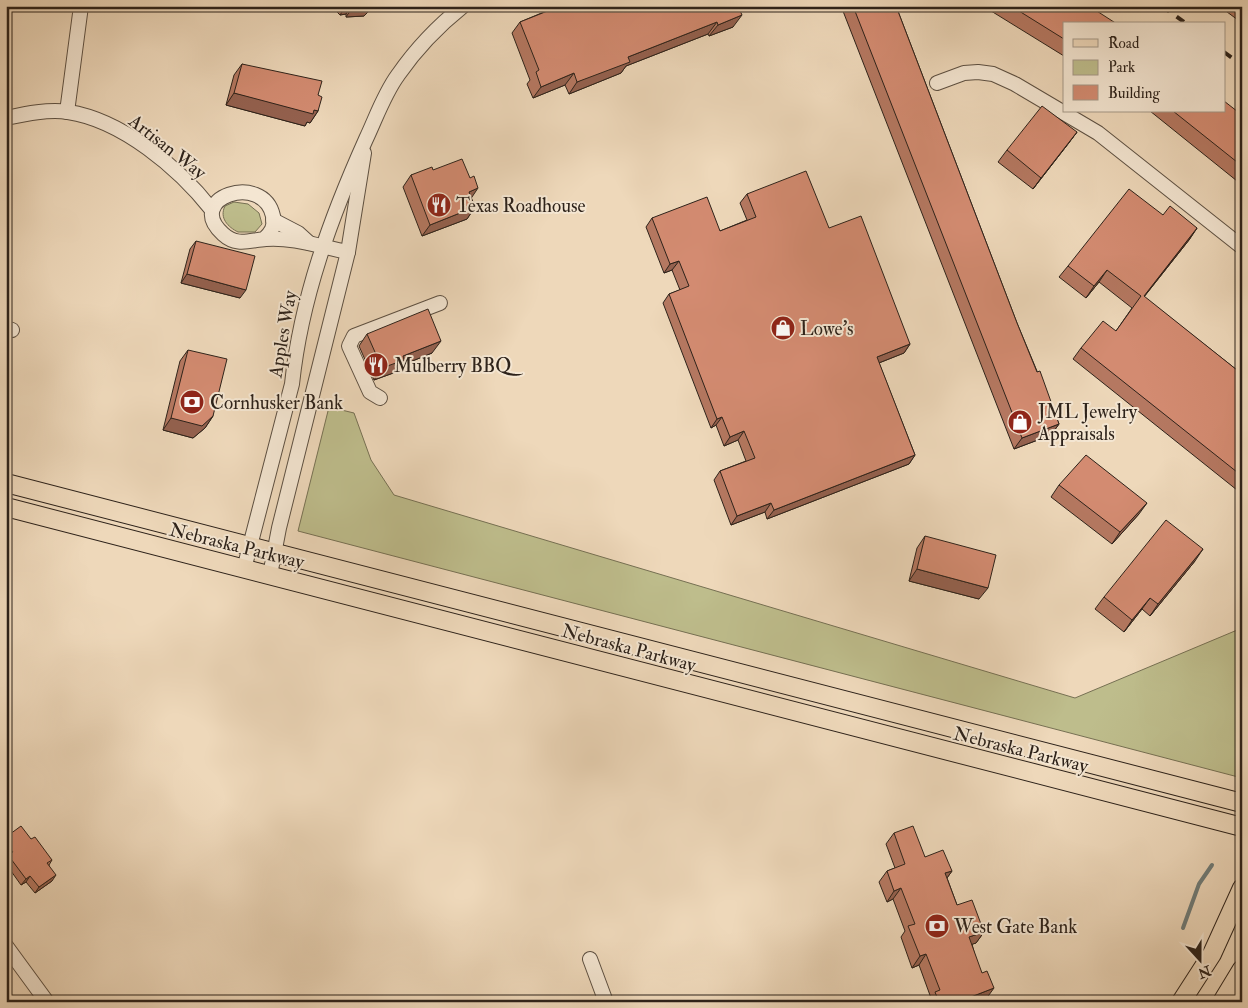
<svg xmlns="http://www.w3.org/2000/svg" width="1248" height="1008" font-family="'IM FELL Double Pica',serif">
<style>
.green{fill:#bebd8c;stroke:#767053}
.lines{fill:none;stroke-linecap:round;stroke-linejoin:round}
.stream{stroke:#6f7c79;stroke-width:4}
.minor-casing{stroke:#5d5042;stroke-width:16}
.major-casing{stroke:#2d221a;stroke-width:20}
.minor{stroke:#f4e6d2;stroke-width:14}
.major{stroke:#eed8ba;stroke-width:18}
.rail{stroke:#2d221a;stroke-width:4;stroke-dasharray:9 9;stroke-linecap:butt}
.wall{fill:#b57861;stroke:#2d221a}
.shaded-wall{fill:#94614f;stroke:#2d221a}
.building{fill:#d38b71;stroke:#2d221a}
.labels{text-anchor:middle;stroke-width:4;stroke-linejoin:round;paint-order:stroke}
.street-label{font-size:19px;fill:#2d221a;stroke:#f4e6d2}
.poi-label{font-size:19px;fill:#2d221a;stroke:#f4e6d2;text-anchor:start}
</style>
<rect width="100%" height="100%" fill="#eed8ba"/>
<filter id="stains"><feTurbulence type="fractalNoise" baseFrequency=".004" numOctaves="4"/><feColorMatrix values="0 0 0 0 .2 0 0 0 0 .09 0 0 0 0 .02 0 0 0 .5 -.17"/></filter>
<radialGradient id="worn" r=".72"><stop offset=".6" stop-color="#630" stop-opacity="0"/><stop offset="1" stop-color="#630" stop-opacity=".3"/></radialGradient>
<g class="green">
<path d="M234,202l14,2 11,9 3,11 -7,8h-17c-10,-5 -19,-14 -13,-26z"/>
<polygon points="329,407 354,413 371,460 394,495 1075,698 1242,628 1242,778 298,531"/>
</g>
<g class="lines">
<polyline class="stream" points="1183,928 1199,884 1212,865"/>
<defs>
<g id="minor">
<polyline points="937,83 964,73 978,72 993,74 1015,84 1098,133 1242,247"/>
<polyline points="67,112 81,6"/>
<path d="M6,118c19,-4 42,-9 62,-6 54,8 111,56 144,98"/>
<polyline points="273,220 298,233 309,243"/>
<path d="M264,239c7,-6 11,-12 9,-23 -10,-45 -90,-18 -50,18 14,13 27,6 43,5 28,-2 55,8 82,13"/>
<polyline points="6,328 12,330"/>
<polyline points="380,398 370,392 349,346 354,336 440,303"/>
<path d="M244,569l48,-185c9,-86 39,-167 74,-245 10,-21 18,-45 32,-64 18,-26 40,-49 65,-69"/>
<polyline points="270,575 279,528 348,252 364,153"/>
<polyline points="6,946 47,1002"/>
<polyline points="590,959 606,1002"/>
</g>
<g id="major">
<polyline points="6,483 1242,803"/>
<polyline points="6,507 1242,827"/>
<polyline points="1181,1002 1212,954 1242,888"/>
<polyline points="1222,1002 1242,969"/>
</g>
</defs>
<use href="#minor" class="minor-casing"/>
<use href="#major" class="major-casing"/>
<use href="#minor" class="minor"/>
<use href="#major" class="major"/>
<g class="rail">
<polyline points="1162,6 1187,24"/>
<polyline points="1224,52 1242,65"/>
</g>
</g>
<g class="wall">
<polygon points="331,6 374,6 364,16 346,17 346,14 340,15"/>
<polygon points="547,6 738,6 733,27 709,36 708,34 626,66 621,73 569,94 565,85 533,98 527,84 530,80 512,33 520,22 544,12 544,11"/>
<polygon points="841,6 896,6 1017,323 1059,424 1051,435 1014,449"/>
<polygon points="983,6 1089,6 1064,24 1064,56"/>
<polygon points="1219,6 1242,6 1242,23"/>
<polygon points="242,64 318,95 318,111 310,123 307,122 305,126 226,105 234,75"/>
<polygon points="1150,111 1224,111 1242,115 1242,185"/>
<polygon points="1077,132 1068,144 1033,189 998,162 1007,150"/>
<polygon points="433,170 471,198 475,207 467,219 422,236 403,187 411,175"/>
<polygon points="747,194 829,228 910,344 904,353 879,363 915,455 909,464 767,519 765,512 731,525 714,480 720,471 746,461 738,440 724,446 716,425 711,428 663,303 669,294 680,290 672,270 664,273 646,227 652,218 720,231 747,220 740,203"/>
<polygon points="1163,215 1197,228 1189,240 1144,297 1242,374 1242,494 1073,359 1081,348 1116,331 1132,308 1099,282 1086,298 1059,277 1068,266"/>
<polygon points="196,241 240,298 181,283 190,249"/>
<polygon points="367,334 432,353 400,366 396,372 374,380 359,346"/>
<polygon points="188,350 213,416 205,428 193,438 163,430 180,361"/>
<polygon points="1059,485 1139,514 1112,544 1051,497"/>
<polygon points="925,536 979,599 909,581 917,548"/>
<polygon points="1195,561 1150,616 1142,609 1124,632 1095,609 1104,597"/>
<polygon points="894,833 925,857 952,871 947,878 957,905 984,932 976,943 972,944 986,999 980,1002 928,1002 931,998 919,965 912,968 901,937 905,931 893,899 887,902 879,882 887,871 895,868 886,844"/>
<polygon points="6,837 31,839 52,860 49,865 52,881 35,893 26,882 21,885 6,864 6,859 7,857 6,855"/>
</g>
<g class="shaded-wall">
<polygon points="346,6 351,6 346,14 340,15"/>
<polygon points="374,6 364,16 346,17 352,8"/>
<polygon points="742,15 733,27 709,36 718,25"/>
<polygon points="717,22 708,34 626,66 621,73 569,94 577,82 628,57"/>
<polygon points="574,73 565,85 533,98 541,87"/>
<polygon points="234,93 314,110 318,111 310,123 307,122 305,126 226,105"/>
<polygon points="1077,132 1068,144 1033,189 1041,178"/>
<polygon points="478,188 470,200 469,192"/>
<polygon points="475,207 467,219 422,236 430,225"/>
<polygon points="1197,228 1189,240 1135,308 1144,296"/>
<polygon points="679,261 672,270 664,273 670,264"/>
<polygon points="1107,270 1099,282 1086,298 1094,286"/>
<polygon points="187,274 246,290 240,298 181,283"/>
<polygon points="441,341 432,353 400,366 396,372 374,380 382,368 403,356"/>
<polygon points="910,344 904,353 871,366 877,357"/>
<polygon points="213,416 205,428 193,438 163,430 171,418"/>
<polygon points="722,417 716,425 711,428 717,419"/>
<polygon points="1059,424 1051,435 1014,449 1022,438"/>
<polygon points="744,431 738,440 724,446 730,437"/>
<polygon points="915,455 909,464 767,519 774,510"/>
<polygon points="771,503 765,512 731,525 737,516"/>
<polygon points="1147,503 1139,514 1112,544 1120,532"/>
<polygon points="1203,549 1195,561 1150,616 1158,604"/>
<polygon points="917,569 988,588 979,599 909,581"/>
<polygon points="1150,598 1142,609 1124,632 1132,620"/>
<polygon points="952,871 944,882 945,873"/>
<polygon points="56,875 52,881 35,893 39,887"/>
<polygon points="30,876 26,882 21,885 26,879"/>
<polygon points="901,888 893,899 887,902 894,891"/>
<polygon points="984,932 976,943 961,948 969,937"/>
<polygon points="926,954 919,965 912,968 920,956"/>
<polygon points="994,988 986,999 980,1002 958,1002"/>
</g>
<g class="building">
<polygon points="352,6 372,6 371,8 352,8"/>
<polygon points="555,6 738,6 742,15 718,25 717,22 628,57 630,62 577,82 574,73 541,87 536,72 539,70 520,22 555,8"/>
<polygon points="853,6 896,6 1017,323 1037,372 1040,371 1059,424 1022,438"/>
<polygon points="1011,6 1089,6 1117,24 1064,24 1064,39"/>
<polygon points="242,64 322,81 318,95 322,97 318,111 314,110 313,114 234,93"/>
<polygon points="1224,101 1242,115 1242,166 1173,111 1224,111"/>
<polygon points="1042,106 1077,132 1041,178 1007,150"/>
<polygon points="462,159 470,178 474,176 478,188 469,192 475,207 430,225 411,175 432,167 433,170"/>
<polygon points="806,171 829,228 861,216 910,344 877,357 915,455 774,510 771,503 737,516 720,471 755,458 744,431 730,437 722,417 717,419 669,294 689,286 679,261 670,264 652,218 707,197 720,231 756,217 747,194"/>
<polygon points="1129,189 1163,215 1170,206 1197,228 1144,296 1242,374 1242,476 1081,348 1103,321 1116,331 1141,296 1107,270 1094,286 1068,266"/>
<polygon points="196,241 255,256 246,290 187,274"/>
<polygon points="428,309 441,341 403,356 404,360 382,368 367,334"/>
<polygon points="188,350 227,359 213,416 202,426 171,418"/>
<polygon points="1086,455 1147,503 1120,532 1059,485"/>
<polygon points="1166,520 1203,549 1158,604 1150,598 1132,620 1104,597"/>
<polygon points="925,536 996,555 988,588 917,569"/>
<polygon points="21,826 31,839 35,837 52,860 47,863 56,875 39,887 30,876 26,879 8,855 13,852 6,844 6,837"/>
<polygon points="913,826 925,857 943,850 952,871 945,873 957,905 972,900 984,932 969,937 982,973 987,971 994,988 958,1002 939,1002 935,992 940,990 926,954 920,956 908,926 915,924 901,888 894,891 887,871 905,864 894,833"/>
</g>
<defs>
<symbol id="restaurant-disc" viewBox="-11 -11 22 22"><circle r="9.5" fill="#8f2418" stroke="#f4e6d2"/><path d="M-5-6h1v4h1v-4h1v4h1v-4h1v5L-1.5 .5V6h-2V.5L-5-1ZM5-6V6H3V1.5H1.5Q1.5-4 5-6Z" fill="#fff"/></symbol>
<symbol id="shop-disc" viewBox="-11 -11 22 22"><circle r="9.5" fill="#8f2418" stroke="#f4e6d2"/><path d="M-5-2.5h2.3a2.7 3.5 0 0 1 5.4 0H5L5.5 6h-11ZM-1.5-2.5h3a1.5 2.3 0 0 0-3 0Z" fill="#fff"/></symbol>
<symbol id="bank-disc" viewBox="-11 -11 22 22"><circle r="9.5" fill="#8f2418" stroke="#f4e6d2"/><path d="M-6-4H6V4H-6ZM0-2.3a2.3 2.3 0 1 0 0 4.6a2.3 2.3 0 1 0 0-4.6Z" fill="#fff"/></symbol>
</defs>
<g fill-rule="evenodd">
<use href="#restaurant-disc" x="425" y="191" width="28" height="28"/>
<use href="#shop-disc" x="769" y="314" width="28" height="28"/>
<use href="#restaurant-disc" x="362" y="351" width="28" height="28"/>
<use href="#bank-disc" x="178" y="388" width="28" height="28"/>
<use href="#shop-disc" x="1006" y="408" width="28" height="28"/>
<use href="#bank-disc" x="923" y="912" width="28" height="28"/>
</g>
<g class="labels">
<g class="street-label">
<text transform="translate(168 146) rotate(38)" y="7">Artisan Way</text>
<text transform="translate(282 334) rotate(-80)" y="7">Apples Way</text>
<text transform="translate(237 545) rotate(14)" y="7">Nebraska Parkway</text>
<text transform="translate(629 647) rotate(15)" y="7">Nebraska Parkway</text>
<text transform="translate(1021 749) rotate(14)" y="7">Nebraska Parkway</text>
</g>
<g class="poi-label">
<text x="456" y="212">Texas Roadhouse</text>
<text x="800" y="335">Lowe's</text>
<text x="394" y="372">Mulberry BBQ</text>
<text x="210" y="409">Cornhusker Bank</text>
<text x="1038" y="418">JML Jewelry<tspan x="1038" dy="22">Appraisals</tspan></text>
<text x="954" y="933">West Gate Bank</text>
</g>
</g>
<rect width="1248" height="1008" fill="none" stroke="#eed8ba" stroke-width="25"/>
<rect x="8" y="8" width="1233" height="993" fill="none" stroke="#2d221a" stroke-width="2.5"/>
<rect x="12" y="12" width="1223" height="983" fill="none" stroke="#2d221a"/>
<rect x="1063" y="22" width="162" height="90" fill="#f4e6d2" stroke="#a49888"/>
<rect x="1073" y="39" width="25" height="8" fill="#eed8ba" stroke="#a49888"/>
<text x="1108" y="48" font-size="15" fill="#2d221a">Road</text>
<rect x="1073" y="60" width="25" height="15" fill="#bebd8c" stroke="#a49888"/>
<text x="1108" y="72" font-size="15" fill="#2d221a">Park</text>
<rect x="1073" y="85" width="25" height="15" fill="#d38b71" stroke="#a49888"/>
<text x="1108" y="98" font-size="15" fill="#2d221a">Building</text>
<g transform="translate(1200 960) rotate(159)" stroke="#f4e6d2" stroke-width="4" paint-order="stroke">
<path d="M0-4L9 19L0 12L-9 19Z" fill="#2d221a"/>
<text y="-8" font-size="14" font-weight="bold" text-anchor="middle" fill="#2d221a">N</text>
</g>
<rect width="100%" height="100%" filter="url(#stains)"/>
<rect width="100%" height="100%" fill="url(#worn)"/>
</svg>
